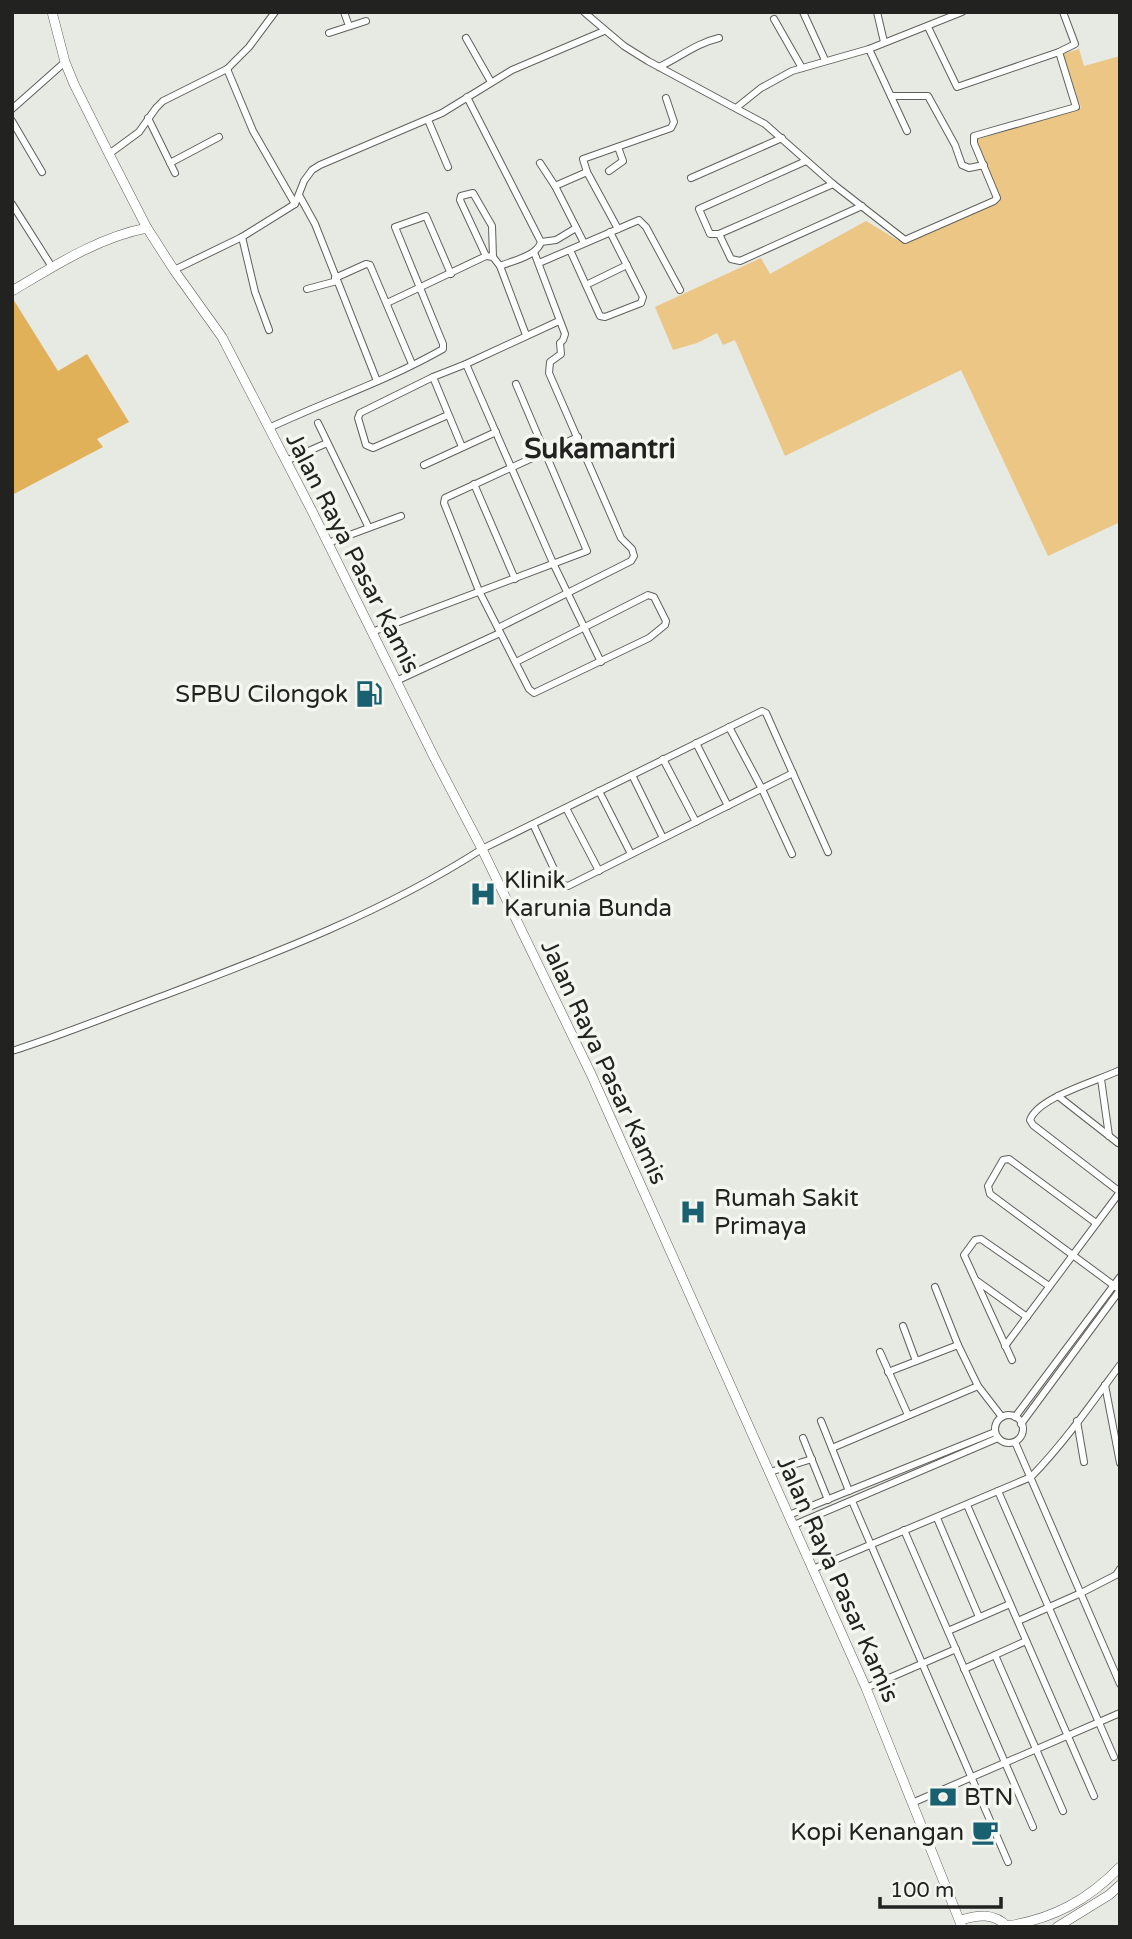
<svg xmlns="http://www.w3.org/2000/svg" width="1132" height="1939" font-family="'Varela Round',sans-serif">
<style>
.green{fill:#ebc684}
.forest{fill:#e0b159}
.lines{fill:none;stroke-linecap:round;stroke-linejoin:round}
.street-casing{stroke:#5f615c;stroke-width:8}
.secondary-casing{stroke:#5f615c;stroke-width:10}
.street{stroke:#fff;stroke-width:6}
.secondary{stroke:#fff;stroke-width:9}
.labels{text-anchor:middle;stroke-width:7;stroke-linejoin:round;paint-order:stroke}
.street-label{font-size:24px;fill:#222220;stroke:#f4f6f0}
.poi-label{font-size:24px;fill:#222220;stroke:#f4f6f0;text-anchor:start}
.quarter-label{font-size:28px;font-weight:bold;fill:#222220;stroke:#f4f6f0}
</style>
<rect width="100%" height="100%" fill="#e7e9e3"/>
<polygon class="green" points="1079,49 1084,66 1120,56 1120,522 1048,556 961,370 785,456 735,340 723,345 717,333 697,343 673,350 655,307 761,258 770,274 866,221 904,244 1000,197 975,140 1081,108 1063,54"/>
<polygon class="forest" points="13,299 58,371 87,354 129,422 97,439 103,447 12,495"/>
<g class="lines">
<defs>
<g id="street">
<polyline points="344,12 349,26"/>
<polyline points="584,12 624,46 648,61 765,124 833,184 905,240 994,201 997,198 974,143 974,136 1076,107 1059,52 1075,44 1063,12"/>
<polyline points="803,12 825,60"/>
<polyline points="877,12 884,42"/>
<polyline points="774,19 802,68"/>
<polyline points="928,27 957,87 1059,52"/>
<polyline points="329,33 366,21"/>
<polyline points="466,38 491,82"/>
<polyline points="869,49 907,131"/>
<path d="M659,67c21,-10 38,-24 60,-29"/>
<polyline points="227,69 253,131 295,204"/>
<polyline points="891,96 928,96 955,145 962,165 969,168 984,165"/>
<path d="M467,97l74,145c-4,14 -29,19 -41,24"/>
<polyline points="736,108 761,88 792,71 869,49 962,12"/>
<polyline points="12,109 65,62"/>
<polyline points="148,118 175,173"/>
<polyline points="428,120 448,167"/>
<polyline points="12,121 42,172"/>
<polyline points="109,154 139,132 156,108 163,101 227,69 249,47 275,12"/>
<polyline points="806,161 699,209 710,234 719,234 731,259 740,261 862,206"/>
<polyline points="170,163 219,137"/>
<polyline points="540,163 555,186 584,243"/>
<polyline points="609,171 623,161 618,147"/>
<polyline points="691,178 782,138"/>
<polyline points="555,186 587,172"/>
<polyline points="299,195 315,224 377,381"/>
<polyline points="12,204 52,267"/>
<polyline points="618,229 587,172 583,159 671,128 674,122 666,98"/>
<polyline points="719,234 833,184"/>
<polyline points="242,237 255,292 269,330"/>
<polyline points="541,242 556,240 576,228"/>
<polyline points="570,250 600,316 605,317 641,303 643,297 610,232"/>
<polyline points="493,257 492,226 473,193 461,196 460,200 486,256 493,257 500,266 526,335"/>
<polyline points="539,263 639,220 646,227 680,290"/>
<polyline points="174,270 242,237 295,204 304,181 312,170 320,165 442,113 512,70 604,31"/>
<polyline points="335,278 366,264 370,265 412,364"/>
<polyline points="586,285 627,265"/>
<polyline points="307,289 337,281"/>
<polyline points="387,303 486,256"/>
<polyline points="466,364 553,563 601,662"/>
<polyline points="433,377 462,447"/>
<polyline points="448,415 373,448 366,445 358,418 360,413 433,377 466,364 559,321"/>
<polyline points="318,423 368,526"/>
<path d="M269,428c57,-27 118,-47 174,-79v-5l-48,-117 31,-11 25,58"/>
<polyline points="286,461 327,443"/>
<polyline points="424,465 496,432"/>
<polyline points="474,484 515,579"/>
<polyline points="328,543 401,516"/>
<polyline points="498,628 631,561 634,556 632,549 621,538 549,373 550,362 561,354 560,343 563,340 565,334 534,252"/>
<polyline points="372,632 587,551 516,384"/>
<polyline points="516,662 648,595 654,597 666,621 665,625 649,638 534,693 529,689 479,591 444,503 445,498 578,437"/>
<polyline points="396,681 500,633"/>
<polyline points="729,727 762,789 792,854"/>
<polyline points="696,743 728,806"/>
<polyline points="663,759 696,822"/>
<polyline points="632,775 663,838"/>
<polyline points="599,791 631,854"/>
<polyline points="566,808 599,871"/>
<polyline points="533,824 561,884 568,886 793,773"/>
<path d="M12,1051c53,-17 104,-38 156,-57 108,-41 216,-82 314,-145l280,-138 4,2 62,139"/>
<polyline points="1101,1079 1109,1136"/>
<polyline points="1058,1096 1118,1143"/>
<path d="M1120,1192l-87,-67 -3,-5c8,-23 68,-39 90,-50"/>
<polyline points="1096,1223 1009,1159 1003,1160 988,1186 990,1194 1120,1290"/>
<polyline points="977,1281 1027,1317"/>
<polyline points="935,1287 958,1345 978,1386 1002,1417"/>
<polyline points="903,1326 916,1361"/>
<polyline points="1005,1346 1120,1192"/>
<polyline points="880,1352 908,1415"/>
<polyline points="1012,1360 964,1255 975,1240 981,1239 1049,1286"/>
<polyline points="888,1372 958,1345"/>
<polyline points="1105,1385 1120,1463"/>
<circle cx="1009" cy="1429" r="14"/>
<polyline points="1015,1417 1120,1277"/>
<polyline points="821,1421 849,1491"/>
<polyline points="1077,1421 1084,1462"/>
<polyline points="1021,1424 1120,1290"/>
<polyline points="803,1438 828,1500"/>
<polyline points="1015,1442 1120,1684"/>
<polyline points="832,1448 978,1386"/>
<polyline points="770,1472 812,1459"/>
<polyline points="998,1491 1114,1757"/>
<polyline points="852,1501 1008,1862"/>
<polyline points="967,1505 1094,1796"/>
<polyline points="789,1515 995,1432"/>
<polyline points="937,1518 979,1617"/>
<polyline points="794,1525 998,1438"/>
<polyline points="904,1530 1033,1827"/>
<path d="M813,1569l218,-92c33,-34 61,-74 89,-112"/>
<polyline points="1018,1621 1081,1593 1116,1575 1120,1569"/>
<polyline points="948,1631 1010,1604"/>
<polyline points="995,1655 1063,1811"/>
<polyline points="964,1669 1026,1641"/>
<polyline points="866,1688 956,1649"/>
<polyline points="912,1803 1120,1713"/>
</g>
<g id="secondary">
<polyline points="52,12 65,62 74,84 109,154 147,228 174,270 222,337 311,509 435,759 482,849 591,1074 866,1688 962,1927"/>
<path d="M12,291c42,-25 87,-54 135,-63"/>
<path d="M960,1920c18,-5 33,-8 48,7"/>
<path d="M1007,1926c46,-7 81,-26 113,-59"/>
<polyline points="1057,1927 1109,1895 1120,1885"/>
</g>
</defs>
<use href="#street" class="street-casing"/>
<use href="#secondary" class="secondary-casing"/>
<use href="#street" class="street"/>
<use href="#secondary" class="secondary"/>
</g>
<defs>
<symbol id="fuel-bare" viewBox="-9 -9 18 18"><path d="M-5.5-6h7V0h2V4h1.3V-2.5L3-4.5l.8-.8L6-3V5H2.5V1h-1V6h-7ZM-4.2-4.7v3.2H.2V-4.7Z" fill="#196070" stroke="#f4f6f0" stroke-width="2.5" paint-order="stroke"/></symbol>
<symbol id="hospital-bare" viewBox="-9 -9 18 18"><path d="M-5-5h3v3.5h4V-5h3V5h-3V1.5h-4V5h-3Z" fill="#196070" stroke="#f4f6f0" stroke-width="2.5" paint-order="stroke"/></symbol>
<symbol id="bank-bare" viewBox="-9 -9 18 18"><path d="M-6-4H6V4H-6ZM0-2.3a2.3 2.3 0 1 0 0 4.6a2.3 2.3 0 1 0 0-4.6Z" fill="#196070" stroke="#f4f6f0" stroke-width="2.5" paint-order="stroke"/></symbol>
<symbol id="cafe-bare" viewBox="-9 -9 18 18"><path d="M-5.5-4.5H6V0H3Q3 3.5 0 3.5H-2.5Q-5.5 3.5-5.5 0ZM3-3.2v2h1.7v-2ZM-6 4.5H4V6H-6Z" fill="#196070" stroke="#f4f6f0" stroke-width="2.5" paint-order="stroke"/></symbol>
</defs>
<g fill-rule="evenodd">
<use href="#fuel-bare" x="350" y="675" width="38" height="38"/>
<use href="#hospital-bare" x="464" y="875" width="38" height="38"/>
<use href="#hospital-bare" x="674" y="1193" width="38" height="38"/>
<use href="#bank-bare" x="924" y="1778" width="38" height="38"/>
<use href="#cafe-bare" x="966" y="1813" width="38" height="38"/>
</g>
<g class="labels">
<g class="street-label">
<text transform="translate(353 553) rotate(63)" y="8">Jalan Raya Pasar Kamis</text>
<text transform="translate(604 1062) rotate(65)" y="8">Jalan Raya Pasar Kamis</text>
<text transform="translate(838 1579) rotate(66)" y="8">Jalan Raya Pasar Kamis</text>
</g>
<g class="poi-label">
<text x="348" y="702" text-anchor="end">SPBU Cilongok</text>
<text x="504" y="888">Klinik<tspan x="504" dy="28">Karunia Bunda</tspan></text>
<text x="714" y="1206">Rumah Sakit<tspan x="714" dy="28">Primaya</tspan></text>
<text x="964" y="1805">BTN</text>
<text x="964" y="1840" text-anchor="end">Kopi Kenangan</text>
</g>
<g class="quarter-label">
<text x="600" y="458">Sukamantri</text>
</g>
</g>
<rect width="1132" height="1939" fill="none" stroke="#222220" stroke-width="28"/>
<path d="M880 1897v10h121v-10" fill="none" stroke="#222220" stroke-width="3.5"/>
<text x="890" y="1897" font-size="21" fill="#222220" stroke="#f4f6f0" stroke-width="5" paint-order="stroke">100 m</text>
</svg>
